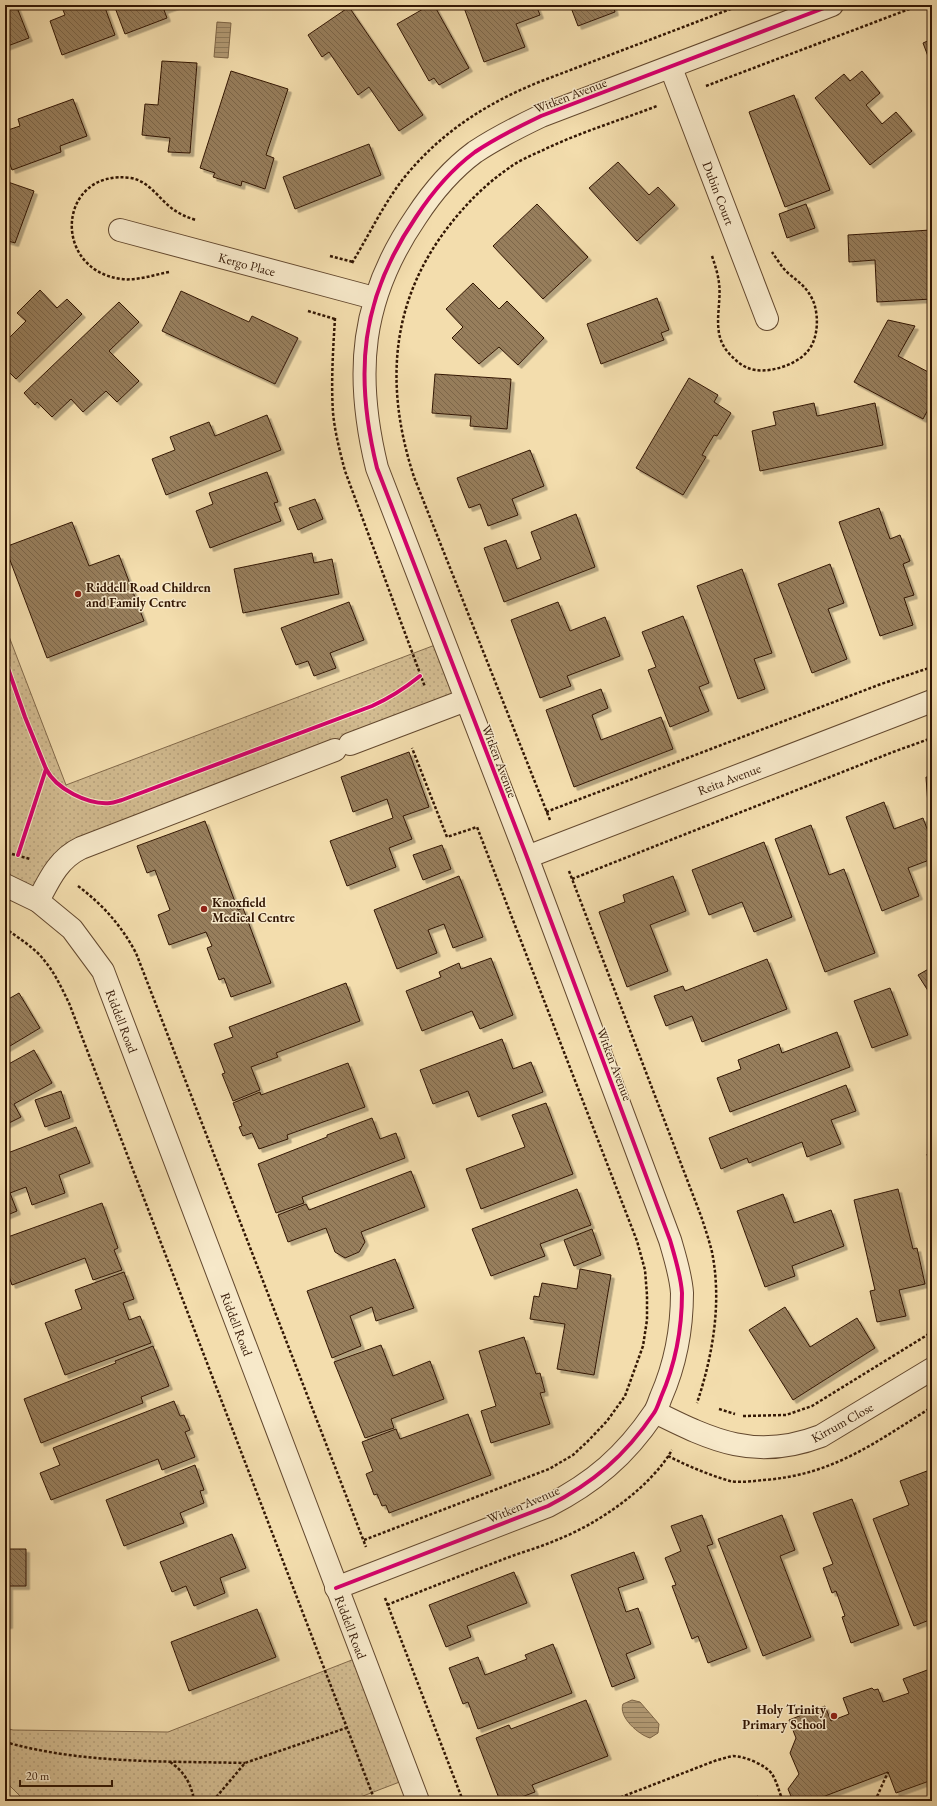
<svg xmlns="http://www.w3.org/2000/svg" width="937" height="1806" font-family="'EB Garamond',serif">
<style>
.park{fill:url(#park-dots);stroke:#82694a}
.water{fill:url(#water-rules);stroke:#7f6647}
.building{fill:url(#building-back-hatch);stroke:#331704;filter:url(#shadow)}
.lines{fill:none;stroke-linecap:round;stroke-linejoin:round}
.minor-casing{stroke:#63482e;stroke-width:24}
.path{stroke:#331704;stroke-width:2.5;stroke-dasharray:3 2;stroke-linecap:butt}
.minor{stroke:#f7e9ca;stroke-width:22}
.cycleway-casing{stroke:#f7e9ca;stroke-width:6}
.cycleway{stroke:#d6006c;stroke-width:4}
.poi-dot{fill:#8f2418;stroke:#f7e9ca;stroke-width:1.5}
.labels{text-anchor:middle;stroke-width:3;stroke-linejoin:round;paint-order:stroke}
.street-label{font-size:13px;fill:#331704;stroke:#f7e9ca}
.poi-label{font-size:13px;font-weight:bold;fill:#331704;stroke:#f7e9ca;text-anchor:start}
</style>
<defs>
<pattern id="park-dots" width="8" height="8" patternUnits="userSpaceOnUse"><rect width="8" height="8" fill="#d2bb90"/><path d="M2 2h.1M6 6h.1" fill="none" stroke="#b5a07b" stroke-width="1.8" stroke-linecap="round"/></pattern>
<pattern id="water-rules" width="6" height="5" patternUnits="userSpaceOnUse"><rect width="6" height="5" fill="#b29a74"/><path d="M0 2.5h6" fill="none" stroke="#917d5d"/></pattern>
<pattern id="building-back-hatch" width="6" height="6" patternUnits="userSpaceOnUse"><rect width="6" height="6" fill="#977e5c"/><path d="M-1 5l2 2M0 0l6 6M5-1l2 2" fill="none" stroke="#7c664a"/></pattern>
<filter id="shadow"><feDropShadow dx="3.5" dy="3.5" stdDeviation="0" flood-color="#0004"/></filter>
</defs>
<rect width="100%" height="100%" fill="#f3ddad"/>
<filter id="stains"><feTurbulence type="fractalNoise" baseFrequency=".005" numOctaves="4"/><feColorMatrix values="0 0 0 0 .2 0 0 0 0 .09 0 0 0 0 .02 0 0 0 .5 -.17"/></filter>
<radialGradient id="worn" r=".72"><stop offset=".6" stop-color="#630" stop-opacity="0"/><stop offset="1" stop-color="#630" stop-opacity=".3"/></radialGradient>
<g class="park">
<polygon points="5,626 66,785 443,642 466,700 81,848 38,901 5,885"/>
<polygon points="362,1656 410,1778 350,1801 25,1801 5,1781 5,1728 13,1730 168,1732"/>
</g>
<g class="water">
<polygon points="217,22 231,23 228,58 214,57"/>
<path d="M632,1700l8,2 19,22 -1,9 -8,5c-11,-3 -32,-21 -27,-34z"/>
</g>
<g class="building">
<polygon points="5,5 16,5 29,38 5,47"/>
<polygon points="61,5 104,5 115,35 62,55 50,21 65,15"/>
<polygon points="114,5 178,5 164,10 167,18 125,34"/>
<polygon points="430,5 434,5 469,68 439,85 434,78 429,81 397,24"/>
<polygon points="463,5 536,5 540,15 516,24 525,47 484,62"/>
<polygon points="570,5 613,5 615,12 578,26"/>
<polygon points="349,7 423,115 399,131 369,87 358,95 329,52 322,57 308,35"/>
<polygon points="932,39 932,67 923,43"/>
<polygon points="162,61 197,63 190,153 168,152 170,138 142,135 145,104 158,105"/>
<polygon points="231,71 288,89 266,155 274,158 265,189 242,181 241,186 213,177 215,173 200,168"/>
<polygon points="862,71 880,93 866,105 882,124 896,112 912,131 870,165 815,98 844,74 850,81"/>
<polygon points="794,95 830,190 785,207 749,112"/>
<polygon points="73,99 87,136 60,146 61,152 12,170 5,151 5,131 20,126 18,119"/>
<polygon points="369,144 381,175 295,209 283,177"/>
<polygon points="618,162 649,195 658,187 675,205 637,241 589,188"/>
<polygon points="5,181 34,191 15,243 5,240"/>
<polygon points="537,204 588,257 543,299 493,246"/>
<polygon points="806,204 815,228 787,238 779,214"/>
<polygon points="931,230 932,299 877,302 875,260 849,262 848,235"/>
<polygon points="473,283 499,309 507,301 544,338 518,365 499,347 479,364 452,338 463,327 446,309"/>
<polygon points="40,290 57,308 67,299 82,314 16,379 5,368 5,342 26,321 17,313"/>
<polygon points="181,291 249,322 252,316 298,338 275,384 162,331"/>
<polygon points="657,298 669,330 661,333 664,340 601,364 587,324"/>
<polygon points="119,302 139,322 109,351 139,381 117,402 106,391 83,412 71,399 52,417 37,402 35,405 24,393"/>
<polygon points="888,320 915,326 898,356 932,374 932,402 923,419 854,382"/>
<polygon points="435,374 511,379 507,429 470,426 471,416 432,413"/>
<polygon points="689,378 718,395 714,402 731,413 717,436 714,435 702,455 706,457 683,495 636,468"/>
<polygon points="814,403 817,416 875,403 883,445 760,471 752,431 776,425 773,412"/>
<polygon points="267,415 281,450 166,495 152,459 175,450 170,437 209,422 215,436"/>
<polygon points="530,450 544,486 512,499 518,515 488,526 480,504 469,508 457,478"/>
<polygon points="267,472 278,502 274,503 281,521 210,548 196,511 213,504 209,493"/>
<polygon points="928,488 932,488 932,517"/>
<polygon points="315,499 323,519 298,530 289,508"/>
<polygon points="879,508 890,539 900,535 910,561 903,564 914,595 904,598 913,625 880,636 839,522"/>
<polygon points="576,514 595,567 504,602 484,548 506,540 517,569 541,559 531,532"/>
<polygon points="72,522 89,566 119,555 144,621 47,658 5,547"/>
<polygon points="312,553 314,563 332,559 339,594 243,613 234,569"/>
<polygon points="830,564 844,603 828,609 847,659 812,673 778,584"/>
<polygon points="742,569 772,653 754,659 765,689 738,699 697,586"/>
<polygon points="349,602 364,640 330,653 336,668 314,676 308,661 296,665 281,628"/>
<polygon points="558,602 570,631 605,617 620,656 567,676 571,686 540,698 511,620"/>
<polygon points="683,616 709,683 699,687 709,711 670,727 648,670 656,667 642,632"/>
<polygon points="601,689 608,708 592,715 601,740 661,717 673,749 574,787 546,710"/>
<polygon points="409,752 429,807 403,816 412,839 389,848 396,867 347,886 330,841 393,818 387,799 353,812 341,777"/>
<polygon points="926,777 932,777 932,818 929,819"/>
<polygon points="884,802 894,829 923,818 932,842 932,859 908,868 919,896 882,911 846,817"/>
<polygon points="205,821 238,910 243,908 271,983 231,997 224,978 219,980 207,948 212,946 206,932 169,945 158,915 170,910 155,870 147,873 137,846"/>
<polygon points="811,825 829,875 844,869 875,953 825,972 775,839"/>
<polygon points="764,842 792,917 754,932 742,902 709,915 692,870"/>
<polygon points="442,845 451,869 423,880 413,855"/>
<polygon points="459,876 483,937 453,948 444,924 428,930 437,953 397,969 374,910"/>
<polygon points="673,876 686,911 650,925 668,971 627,987 599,912 625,902 623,895"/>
<polygon points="491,958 513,1015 480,1029 472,1011 422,1031 406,991 441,977 439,972 459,963 461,969"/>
<polygon points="767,959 787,1009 702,1042 692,1016 666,1026 654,996 683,986 685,991"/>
<polygon points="932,967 932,997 918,975"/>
<polygon points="346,983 360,1021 276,1053 278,1057 251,1067 260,1090 233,1101 222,1074 225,1073 214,1044 233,1037 229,1027"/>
<polygon points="890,988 908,1035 872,1048 854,1001"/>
<polygon points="19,993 40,1028 5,1049 5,1001"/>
<polygon points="837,1032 850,1067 730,1112 717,1078 741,1069 738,1060 779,1044 782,1053"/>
<polygon points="502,1039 513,1069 531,1062 543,1092 478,1117 468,1091 433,1104 420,1070"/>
<polygon points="34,1050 52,1083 14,1104 21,1117 5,1125 5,1066"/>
<polygon points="348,1063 365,1107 287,1135 288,1139 259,1149 252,1133 243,1136 239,1127 242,1126 233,1103 260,1092 261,1095"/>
<polygon points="846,1085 856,1111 831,1120 841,1144 807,1157 802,1142 749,1163 747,1158 721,1169 709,1138"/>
<polygon points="61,1091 70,1118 45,1127 35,1100"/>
<polygon points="546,1103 573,1174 481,1209 466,1169 525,1147 512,1115"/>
<polygon points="372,1118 380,1139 396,1133 405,1158 302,1197 304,1203 276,1213 258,1164 327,1137 327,1135"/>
<polygon points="76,1127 90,1163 59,1175 65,1193 32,1205 26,1187 10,1193 17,1211 5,1216 5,1154"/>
<polygon points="932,1153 932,1177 927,1154"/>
<polygon points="411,1171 425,1207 361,1232 365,1242 359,1252 345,1258 335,1252 326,1228 288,1242 278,1215 306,1204 309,1210"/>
<polygon points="577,1189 591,1225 540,1244 545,1256 491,1276 472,1229"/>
<polygon points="898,1189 913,1249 917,1248 925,1284 899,1290 906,1316 877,1322 870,1291 875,1290 854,1200"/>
<polygon points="783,1194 794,1223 831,1210 844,1246 792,1266 795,1276 765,1287 737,1211"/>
<polygon points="102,1203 118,1248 114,1250 122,1270 93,1280 85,1258 12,1285 5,1265 5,1238"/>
<polygon points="592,1229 601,1255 574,1266 564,1240"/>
<polygon points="395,1259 414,1308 376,1321 372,1307 350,1316 361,1346 332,1358 307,1291"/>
<polygon points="580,1269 611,1275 594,1375 557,1369 565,1324 530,1319 534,1296 539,1297 542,1283 577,1289"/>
<polygon points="124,1272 134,1299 123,1303 129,1320 140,1316 151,1343 65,1375 45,1323 82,1309 75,1290"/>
<polygon points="785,1307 810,1347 857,1318 875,1348 793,1400 749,1330"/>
<polygon points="524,1337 536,1374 540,1373 545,1392 540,1393 550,1424 491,1443 481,1411 496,1406 479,1351"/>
<polygon points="381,1345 393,1376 430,1361 444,1399 391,1419 394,1428 365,1438 334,1362"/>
<polygon points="153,1346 169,1386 141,1397 143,1403 41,1443 24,1399 116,1363 115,1361"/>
<polygon points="174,1401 180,1416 184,1415 190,1430 185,1432 195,1457 162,1470 158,1459 51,1500 40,1473 60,1465 53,1448"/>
<polygon points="468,1414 491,1475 389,1513 386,1505 382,1506 377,1494 374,1495 366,1474 373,1471 362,1442 396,1429 400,1439"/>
<polygon points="195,1465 204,1490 200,1491 204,1503 180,1513 184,1523 124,1546 106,1500"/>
<polygon points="927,1471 932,1483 932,1500 927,1501 932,1513 932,1619 914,1626 873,1519 909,1505 900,1481"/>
<polygon points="852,1499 899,1625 851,1643 842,1617 845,1616 836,1591 832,1593 823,1568 833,1564 813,1513"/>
<polygon points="702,1515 713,1544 707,1546 747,1648 708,1663 698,1636 692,1639 672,1586 676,1585 665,1558 681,1551 671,1526"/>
<polygon points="782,1515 795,1550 780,1556 811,1637 763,1656 718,1539"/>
<polygon points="232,1534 246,1568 220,1578 225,1593 194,1606 186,1586 172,1592 160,1562"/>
<polygon points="5,1549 26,1549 26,1586 9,1586 9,1625 5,1625"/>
<polygon points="634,1552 644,1579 618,1588 626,1612 638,1608 651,1644 626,1654 635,1678 612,1687 571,1575"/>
<polygon points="514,1572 527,1603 467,1626 471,1637 446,1647 429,1605"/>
<polygon points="257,1609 276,1657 189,1691 171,1642"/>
<polygon points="553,1644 572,1693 478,1729 468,1702 463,1704 449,1668 478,1657 485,1675 527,1659 525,1655"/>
<polygon points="930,1669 932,1674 932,1780 896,1793 888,1772 812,1801 793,1801 788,1789 799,1774 790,1753 796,1738 789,1720 825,1706 831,1721 849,1714 843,1698 872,1688 874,1690 878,1689 883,1702 909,1693 903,1679"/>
<polygon points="586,1700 608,1756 532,1785 535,1792 511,1801 500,1801 476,1738 509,1725 511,1729"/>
<polygon points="758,1796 760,1801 745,1801"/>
<polygon points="713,1797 721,1801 711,1801"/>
</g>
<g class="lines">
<defs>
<g id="minor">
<polyline points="671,68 767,319"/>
<polyline points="120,230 374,298"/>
<polyline points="350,744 466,700"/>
<polyline points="527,857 932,701"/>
<polyline points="5,885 38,901 72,929 103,971 418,1801"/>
<path d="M38,901c11,-21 20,-42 43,-53l254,-98"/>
<path d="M655,1412c58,29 101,49 166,24l111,-67"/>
<path d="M336,1588l212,-82c45,-23 77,-50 106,-93 3,-4 5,-11 7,-16 14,-32 21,-68 21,-104 -1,-17 -7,-36 -12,-53l-143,-383 -150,-389c-23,-94 -17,-169 39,-251 15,-23 36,-48 59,-65 21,-14 43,-25 66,-36l291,-111"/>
</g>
</defs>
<use href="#minor" class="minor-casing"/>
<g class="path">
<polyline points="706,86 920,5"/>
<polyline points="330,256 353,262"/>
<path d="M712,256c3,9 6,18 7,27 3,22 -8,48 8,68 5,6 13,14 21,17 17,7 47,-2 59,-16 11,-12 12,-34 7,-49 -6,-15 -14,-20 -25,-29 -7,-6 -12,-15 -17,-22"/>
<path d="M352,263c17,-28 31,-58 51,-84 37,-46 82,-75 136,-97l202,-77"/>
<path d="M169,272c-16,3 -32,9 -48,7 -71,-10 -63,-111 10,-101 17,3 26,18 38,28 8,7 17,11 27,14"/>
<polyline points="308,311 335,319"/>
<path d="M335,318c-2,32 -4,64 -2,95 2,20 7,39 12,58l80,216"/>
<polyline points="5,660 25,717 46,769 18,855"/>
<polyline points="391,697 420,676"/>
<path d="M46,769c11,20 40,34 63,34 11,0 24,-7 35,-11"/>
<polyline points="546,812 881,684 932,667"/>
<path d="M550,820l-136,-343c-30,-92 -24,-178 38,-255 16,-20 35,-39 57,-54 9,-7 21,-12 32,-17 37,-18 77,-30 116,-45"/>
<polyline points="12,854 30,859"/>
<path d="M569,871l132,345c4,12 8,24 11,36 10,50 1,103 -15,151"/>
<polyline points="572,879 893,752 932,738"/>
<path d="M78,886c25,19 43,39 58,67l230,594"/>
<path d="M5,928c13,10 29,19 39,32 11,13 18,29 25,43l306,798"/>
<polyline points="719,1409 735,1414"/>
<polyline points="743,1416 786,1415 812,1406 932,1332"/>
<path d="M668,1456c20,10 41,19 62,25 10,2 24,0 34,-1 69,-5 112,-38 168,-73"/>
<polyline points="364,1540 549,1469 573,1455 588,1441 607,1421 625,1396 643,1346 647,1320 647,1295 645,1270 637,1241 477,827 447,837 412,748"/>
<polyline points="385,1598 463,1801"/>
<path d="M387,1605c39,-16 78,-31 117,-46 18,-7 37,-12 55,-20 40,-16 91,-51 113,-89"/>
<path d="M5,1742c78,22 160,19 240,21"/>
<path d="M170,1762c14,9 22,23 24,39"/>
<polyline points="213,1801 245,1763 346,1728"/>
<path d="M611,1801l106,-41c5,-1 10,-3 16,-4 11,0 33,9 39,18 5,8 7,18 11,27"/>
<polyline points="792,1801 793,1801"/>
<polyline points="875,1801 888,1772"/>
</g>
<use href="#minor" class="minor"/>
<defs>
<g id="cycleway">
<polyline points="5,660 25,717 46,769 18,855"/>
<path d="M46,769c10,20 42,36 64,34 4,0 8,-2 12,-3l250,-94c18,-8 33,-18 48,-30"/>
<path d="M336,1588l212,-82c45,-23 77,-50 106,-93 3,-4 5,-11 7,-16 14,-32 21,-68 21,-104 -1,-17 -7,-36 -12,-53l-143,-383 -150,-389c-23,-94 -17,-169 39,-251 15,-23 36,-48 59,-65 21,-14 43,-25 66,-36l291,-111"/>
</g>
</defs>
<use href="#cycleway" class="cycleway-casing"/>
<use href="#cycleway" class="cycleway"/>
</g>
<g class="poi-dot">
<circle cx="78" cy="594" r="4"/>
<circle cx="204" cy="909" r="4"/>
<circle cx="834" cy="1716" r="4"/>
</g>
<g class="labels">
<g class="street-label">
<text transform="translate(570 95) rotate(-21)" y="5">Witken Avenue</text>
<text transform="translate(719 193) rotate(69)" y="5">Dubin Court</text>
<text transform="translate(247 264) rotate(15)" y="5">Kergo Place</text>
<text transform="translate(500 761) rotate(69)" y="5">Witken Avenue</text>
<text transform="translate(729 779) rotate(-21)" y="5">Reita Avenue</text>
<text transform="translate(122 1021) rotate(69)" y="5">Riddell Road</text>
<text transform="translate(615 1064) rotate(69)" y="5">Witken Avenue</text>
<text transform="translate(237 1324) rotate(69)" y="5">Riddell Road</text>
<text transform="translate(842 1422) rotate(-29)" y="5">Kirrum Close</text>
<text transform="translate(523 1504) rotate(-23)" y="5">Witken Avenue</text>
<text transform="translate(351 1627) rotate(69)" y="5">Riddell Road</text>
</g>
<g class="poi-label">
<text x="86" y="592">Riddell Road Children<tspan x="86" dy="15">and Family Centre</tspan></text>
<text x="212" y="907">Knoxfield<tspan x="212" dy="15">Medical Centre</tspan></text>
<text x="826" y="1714" text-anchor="end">Holy Trinity<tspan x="826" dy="15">Primary School</tspan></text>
</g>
</g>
<rect width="937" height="1806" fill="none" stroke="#f3ddad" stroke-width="20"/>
<rect x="6" y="6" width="925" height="1794" fill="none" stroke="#331704" stroke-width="2"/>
<rect x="10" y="10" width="917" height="1786" fill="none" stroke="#331704"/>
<path d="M20 1780v6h92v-6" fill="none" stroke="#331704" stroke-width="2"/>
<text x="26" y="1780" font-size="12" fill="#331704" stroke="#f7e9ca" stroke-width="3" paint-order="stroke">20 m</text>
<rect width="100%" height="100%" filter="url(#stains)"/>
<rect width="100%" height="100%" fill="url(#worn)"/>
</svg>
